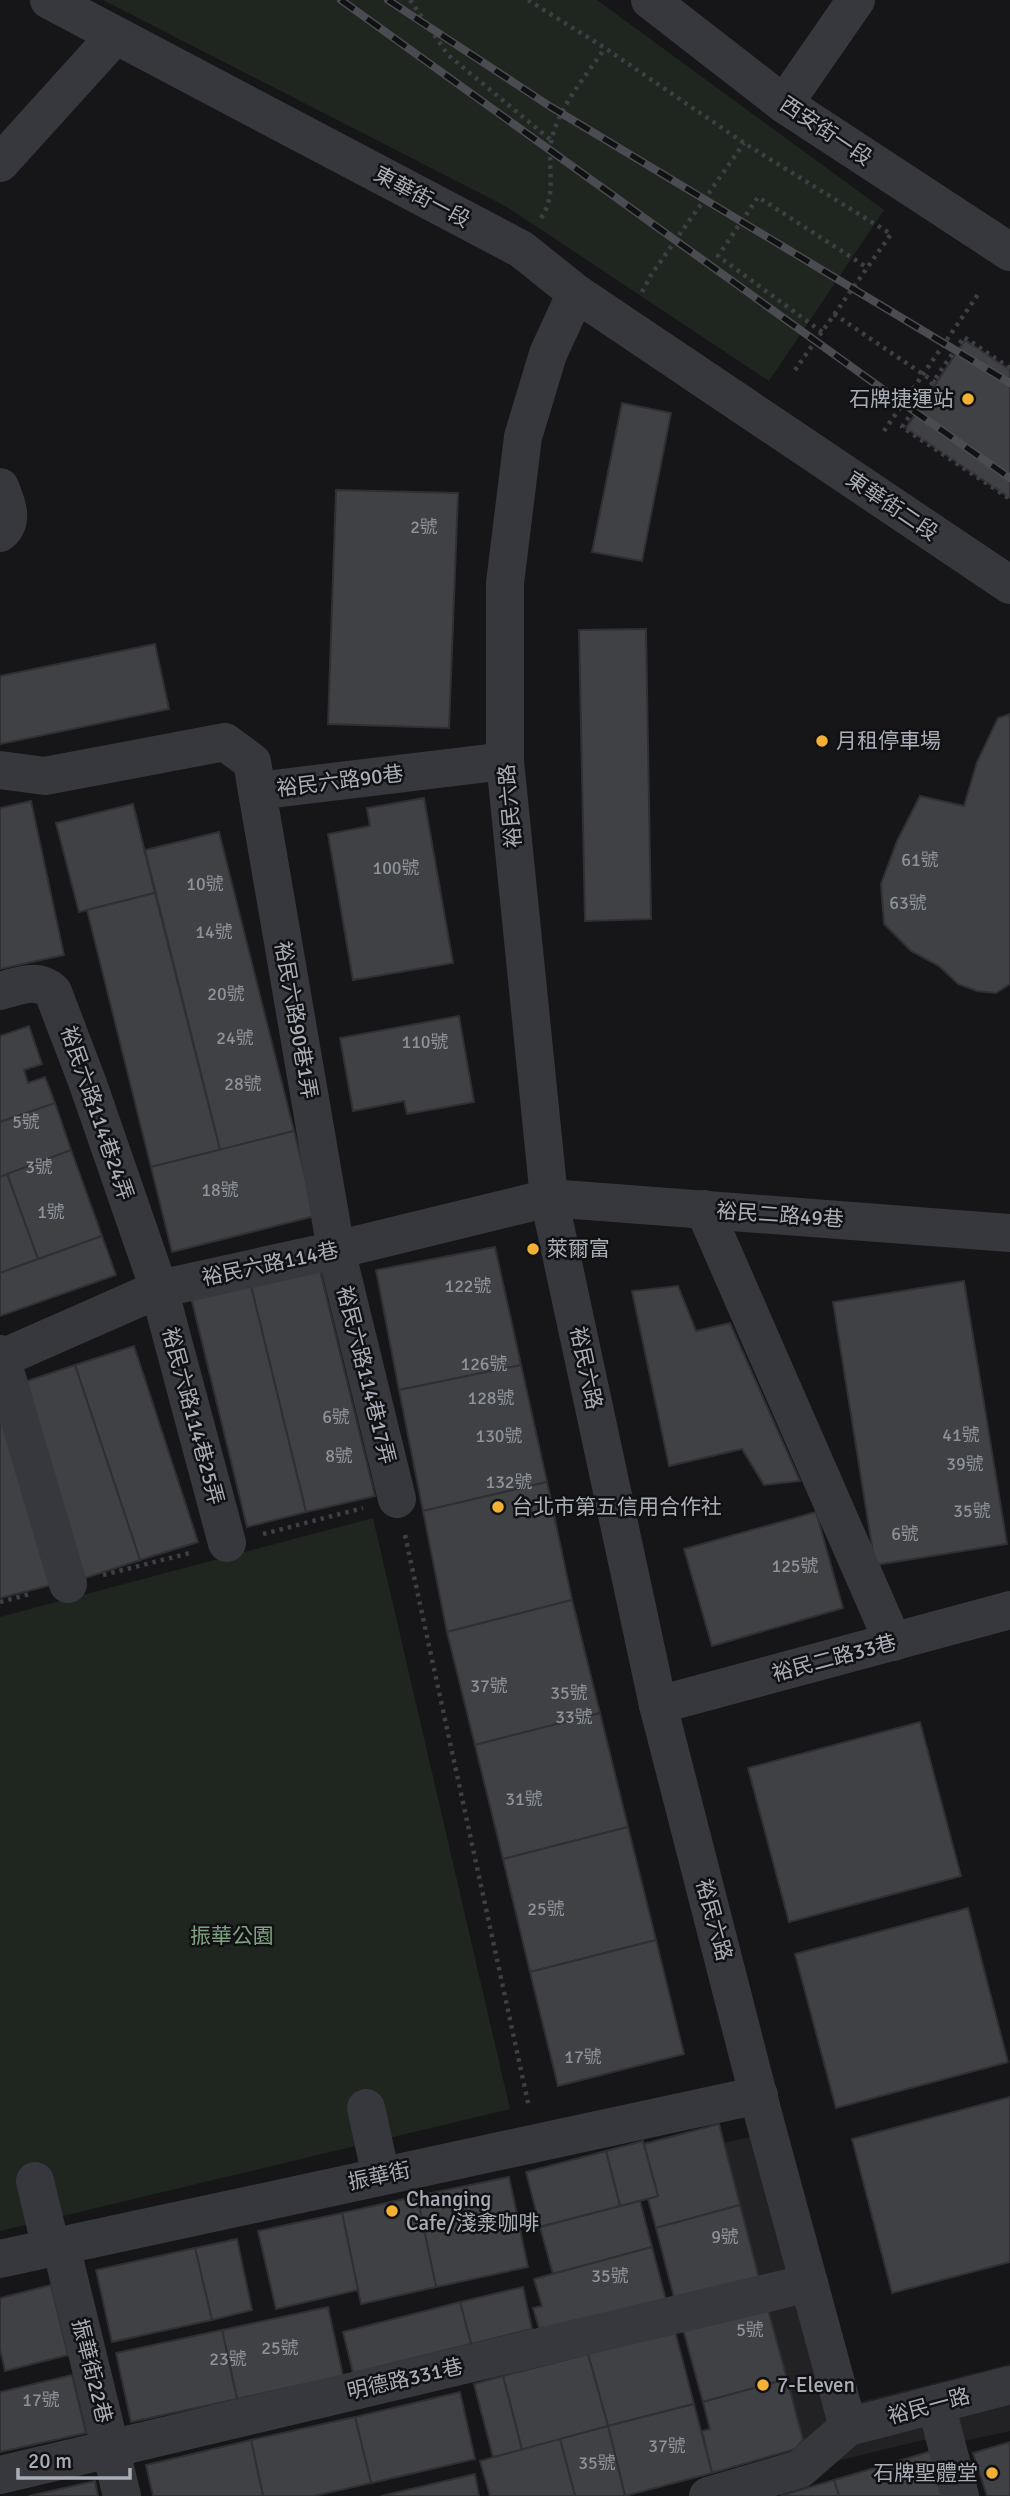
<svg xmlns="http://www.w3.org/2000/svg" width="1010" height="2496" font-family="Signika,'Noto Sans TC',sans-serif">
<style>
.built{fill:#222225}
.green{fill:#1e261f}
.building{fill:#404145;stroke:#303034;stroke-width:2}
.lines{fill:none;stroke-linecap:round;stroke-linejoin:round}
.path{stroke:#3d3f44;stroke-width:4.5;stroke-dasharray:3.5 5;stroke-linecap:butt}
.minor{stroke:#37383d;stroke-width:38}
.rail-casing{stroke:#4a4c52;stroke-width:8}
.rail{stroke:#111113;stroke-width:5;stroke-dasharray:16;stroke-linecap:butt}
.poi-dot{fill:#f2b134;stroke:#111113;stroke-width:2.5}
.labels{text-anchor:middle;stroke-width:5;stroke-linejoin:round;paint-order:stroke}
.number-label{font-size:18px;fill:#8e929b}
.street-label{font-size:21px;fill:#a8adb8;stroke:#111113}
.poi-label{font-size:21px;fill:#a8adb8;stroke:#111113;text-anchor:start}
.park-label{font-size:21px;fill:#7fa381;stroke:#111113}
</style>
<rect width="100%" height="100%" fill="#161618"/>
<polygon class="built" points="760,2135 836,2408 1010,2364 1010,2431 959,2442 923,2440 809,2468 705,2147"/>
<g class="green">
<polygon points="103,0 597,0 884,210 769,381 507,207"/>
<polygon points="373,1518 510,2109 0,2231 0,1617"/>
</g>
<g class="building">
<polygon points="965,340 1010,370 1010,498 906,428"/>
<polygon points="622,403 671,413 642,561 592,552"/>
<polygon points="336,490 458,493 449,728 328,724"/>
<polygon points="646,629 651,919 585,921 579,630"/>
<polygon points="155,644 169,709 0,744 0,676"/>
<polygon points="1010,714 1010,984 996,993 977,991 958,984 939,966 911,951 884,924 881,884 897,841 920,796 964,806 977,762 998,718"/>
<polygon points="424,798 453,963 353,980 328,834 370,826 367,808"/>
<polygon points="31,801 64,955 0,969 0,808"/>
<polygon points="133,804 155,893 79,912 56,823"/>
<polygon points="219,832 294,1131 220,1150 145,850"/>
<polygon points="155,893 220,1150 151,1167 87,910"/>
<polygon points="459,1016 474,1102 407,1114 404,1101 353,1111 340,1038"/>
<polygon points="29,1026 42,1064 24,1070 28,1083 45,1077 55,1103 0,1122 0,1036"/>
<polygon points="55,1103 71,1150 0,1177 0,1122"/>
<polygon points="294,1131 315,1216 172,1252 151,1167"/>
<polygon points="71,1150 102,1236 38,1259 7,1174"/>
<polygon points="7,1174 38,1259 0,1273 0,1177"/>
<polygon points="102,1236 116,1275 0,1316 0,1273"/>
<polygon points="495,1247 521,1365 399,1390 376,1270"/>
<polygon points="318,1262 375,1496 306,1512 249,1278"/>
<polygon points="249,1278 306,1512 247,1527 190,1293"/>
<polygon points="964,1281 1007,1544 875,1565 833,1302"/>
<polygon points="678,1286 696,1331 730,1323 800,1481 764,1485 742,1449 669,1466 632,1291"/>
<polygon points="134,1346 198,1542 140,1560 75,1365"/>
<polygon points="75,1365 140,1560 79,1580 15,1385"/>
<polygon points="521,1365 547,1482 423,1511 399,1390"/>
<polygon points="0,1412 59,1583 0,1598"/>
<polygon points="547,1482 572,1600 447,1632 423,1511"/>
<polygon points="816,1512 843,1608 712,1646 684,1549"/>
<polygon points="572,1600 600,1713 475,1745 447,1632"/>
<polygon points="600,1713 628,1827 503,1859 475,1745"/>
<polygon points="920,1722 961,1876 789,1922 748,1768"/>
<polygon points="628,1827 656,1940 530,1972 503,1859"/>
<polygon points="968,1908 1008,2062 836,2108 795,1954"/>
<polygon points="656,1940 684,2054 558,2086 530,1972"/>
<polygon points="1010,2097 1010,2262 892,2293 852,2139"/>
<polygon points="719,2124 740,2205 656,2228 648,2199 658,2196 644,2144"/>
<polygon points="643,2141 658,2196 620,2206 606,2151"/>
<polygon points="606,2151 620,2206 540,2227 526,2172"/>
<polygon points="509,2177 528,2267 436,2287 417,2196"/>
<polygon points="417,2196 436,2287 361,2304 342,2213"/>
<polygon points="640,2201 652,2247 553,2274 540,2227"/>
<polygon points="740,2205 761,2286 677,2309 656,2228"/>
<polygon points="342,2213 358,2290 276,2309 258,2231"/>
<polygon points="237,2239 252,2310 212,2320 195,2248"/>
<polygon points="652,2247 667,2304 542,2338 533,2308 542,2306 534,2279"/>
<polygon points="195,2248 212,2320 112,2342 96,2270"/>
<polygon points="51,2285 68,2355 5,2371 0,2349 0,2298"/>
<polygon points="523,2287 532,2329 471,2344 460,2302"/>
<polygon points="460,2302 471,2344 353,2373 343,2332"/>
<polygon points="767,2306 787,2379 703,2402 683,2329"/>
<polygon points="328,2307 343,2376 237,2399 222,2330"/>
<polygon points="222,2330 237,2399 131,2422 116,2353"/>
<polygon points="675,2331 694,2404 608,2426 588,2354"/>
<polygon points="588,2354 608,2426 522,2450 503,2376"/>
<polygon points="72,2375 86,2433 0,2452 0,2392"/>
<polygon points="503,2376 522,2450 493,2457 474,2384"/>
<polygon points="787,2379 803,2440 795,2449 712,2473 702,2431 710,2429 703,2402"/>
<polygon points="460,2392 475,2459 371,2483 355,2417"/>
<polygon points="694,2404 712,2473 625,2496 608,2426"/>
<polygon points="355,2417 371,2483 314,2496 263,2496 251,2440"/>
<polygon points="608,2426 625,2496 575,2496 560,2439"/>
<polygon points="560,2439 575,2496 490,2496 480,2461"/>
<polygon points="251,2440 263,2496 153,2496 146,2465"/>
<polygon points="1010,2442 1010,2496 987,2496 973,2453"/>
<polygon points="935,2450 949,2496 839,2496 834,2480"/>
<polygon points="475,2474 479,2496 381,2496"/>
<polygon points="834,2480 839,2496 780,2496"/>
<polygon points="95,2481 98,2496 29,2496"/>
</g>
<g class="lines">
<g class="path">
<polyline points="410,0 448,55 552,141"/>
<polyline points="528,0 605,48 744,143 891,234 795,370"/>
<path d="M541,218c17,-24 5,-52 11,-80 8,-33 34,-62 53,-90"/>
<polyline points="642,292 651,275 744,143"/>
<polyline points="834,314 936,383"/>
<polyline points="822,332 718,256 758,197 868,268"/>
<polyline points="1010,368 964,337 902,427 1010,499"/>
<polyline points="884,431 979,293"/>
<polyline points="263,1534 363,1508"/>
<polyline points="405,1535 529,2107"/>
<polyline points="103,1575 190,1553"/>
<polyline points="0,1602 30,1594"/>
</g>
<g class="minor">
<polyline points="49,0 521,249 576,293 1010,585"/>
<polyline points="650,0 784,104 1010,252"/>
<polyline points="784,104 856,0"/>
<polyline points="0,163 115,36"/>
<polyline points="576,293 548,354 523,437 505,583 505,761 549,1198 658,1705 763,2114 848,2427"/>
<path d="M0,487c6,15 15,33 0,46"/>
<polyline points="0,770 45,776 225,742 252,762 336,1250 397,1499"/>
<polyline points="257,791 505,761"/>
<path d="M0,991c19,-5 38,-14 53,1l35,92 71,205 68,254"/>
<polyline points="704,1209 893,1642"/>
<polyline points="0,1354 68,1584"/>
<polyline points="0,1359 159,1289 336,1250 549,1198 1010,1233"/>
<polyline points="658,1705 1010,1610"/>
<polyline points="366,2108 381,2176"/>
<polyline points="35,2181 51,2248"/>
<polyline points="61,2246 122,2496"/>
<polyline points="0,2259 759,2095"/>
<polyline points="936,2404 960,2496"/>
<polyline points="0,2475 809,2283"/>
<polyline points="708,2496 800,2469 848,2427 1010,2385"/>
</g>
<defs>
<g id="rail">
<polyline points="341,0 881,388 1010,478"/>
<polyline points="388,0 551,107 1010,383"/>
</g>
</defs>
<use href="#rail" class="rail-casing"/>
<use href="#rail" class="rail"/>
</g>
<g class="poi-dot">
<circle cx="968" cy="399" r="7"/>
<circle cx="822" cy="741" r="7"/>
<circle cx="533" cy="1249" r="7"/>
<circle cx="498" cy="1507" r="7"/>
<circle cx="392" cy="2211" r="7"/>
<circle cx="763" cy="2385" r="7"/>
<circle cx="992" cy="2473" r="7"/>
</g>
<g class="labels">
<g class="number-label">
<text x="424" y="533">2號</text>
<text x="920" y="866">61號</text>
<text x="396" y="874">100號</text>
<text x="205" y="890">10號</text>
<text x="908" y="909">63號</text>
<text x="214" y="938">14號</text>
<text x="226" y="1000">20號</text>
<text x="235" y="1044">24號</text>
<text x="425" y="1048">110號</text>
<text x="243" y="1090">28號</text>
<text x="26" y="1128">5號</text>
<text x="39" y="1173">3號</text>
<text x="220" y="1196">18號</text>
<text x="51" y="1218">1號</text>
<text x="468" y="1292">122號</text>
<text x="484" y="1370">126號</text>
<text x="491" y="1404">128號</text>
<text x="336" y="1423">6號</text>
<text x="961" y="1441">41號</text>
<text x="499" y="1442">130號</text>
<text x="339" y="1462">8號</text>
<text x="965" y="1470">39號</text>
<text x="509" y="1488">132號</text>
<text x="972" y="1517">35號</text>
<text x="905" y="1540">6號</text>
<text x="795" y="1572">125號</text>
<text x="489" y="1692">37號</text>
<text x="569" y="1699">35號</text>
<text x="574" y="1723">33號</text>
<text x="524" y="1805">31號</text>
<text x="546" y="1915">25號</text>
<text x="583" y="2063">17號</text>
<text x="725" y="2243">9號</text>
<text x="610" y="2282">35號</text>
<text x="750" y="2336">5號</text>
<text x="280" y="2354">25號</text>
<text x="228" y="2365">23號</text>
<text x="41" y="2406">17號</text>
<text x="667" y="2452">37號</text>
<text x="597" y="2469">35號</text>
</g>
<g class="street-label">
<text transform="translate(826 131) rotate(34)" y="7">西安街一段</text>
<text transform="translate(422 197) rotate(28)" y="7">東華街一段</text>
<text transform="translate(892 506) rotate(34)" y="7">東華街二段</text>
<text transform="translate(340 781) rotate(-7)" y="7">裕民六路90巷</text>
<text transform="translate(510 806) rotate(-95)" y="7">裕民六路</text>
<text transform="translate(296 1020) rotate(80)" y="7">裕民六路90巷1弄</text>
<text transform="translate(97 1113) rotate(71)" y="7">裕民六路114巷24弄</text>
<text transform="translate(780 1215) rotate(4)" y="7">裕民二路49巷</text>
<text transform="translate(270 1264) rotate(-12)" y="7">裕民六路114巷</text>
<text transform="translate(586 1368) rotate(78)" y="7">裕民六路</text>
<text transform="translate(366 1375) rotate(76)" y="7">裕民六路114巷17弄</text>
<text transform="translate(193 1416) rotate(75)" y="7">裕民六路114巷25弄</text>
<text transform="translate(834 1658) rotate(-15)" y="7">裕民二路33巷</text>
<text transform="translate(714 1920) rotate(75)" y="7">裕民六路</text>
<text transform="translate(379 2176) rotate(-12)" y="7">振華街</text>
<text transform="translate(92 2371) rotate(76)" y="7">振華街22巷</text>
<text transform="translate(405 2379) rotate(-13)" y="7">明德路331巷</text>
<text transform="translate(929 2406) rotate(-15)" y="7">裕民一路</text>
</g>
<g class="poi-label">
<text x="954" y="406" text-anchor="end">石牌捷運站</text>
<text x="836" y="748">月租停車場</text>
<text x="547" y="1256">萊爾富</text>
<text x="512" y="1514">台北市第五信用合作社</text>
<text x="406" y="2206">Changing<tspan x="406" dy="24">Cafe/淺淾咖啡</tspan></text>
<text x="777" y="2392">7-Eleven</text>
<text x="978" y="2480" text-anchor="end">石牌聖體堂</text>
</g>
<g class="park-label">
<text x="232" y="1943">振華公園</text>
</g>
</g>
<path d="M18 2468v10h112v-10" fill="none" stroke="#a8adb8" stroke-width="3.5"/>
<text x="28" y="2468" font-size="21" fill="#a8adb8" stroke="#111113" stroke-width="5" paint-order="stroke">20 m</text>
</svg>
